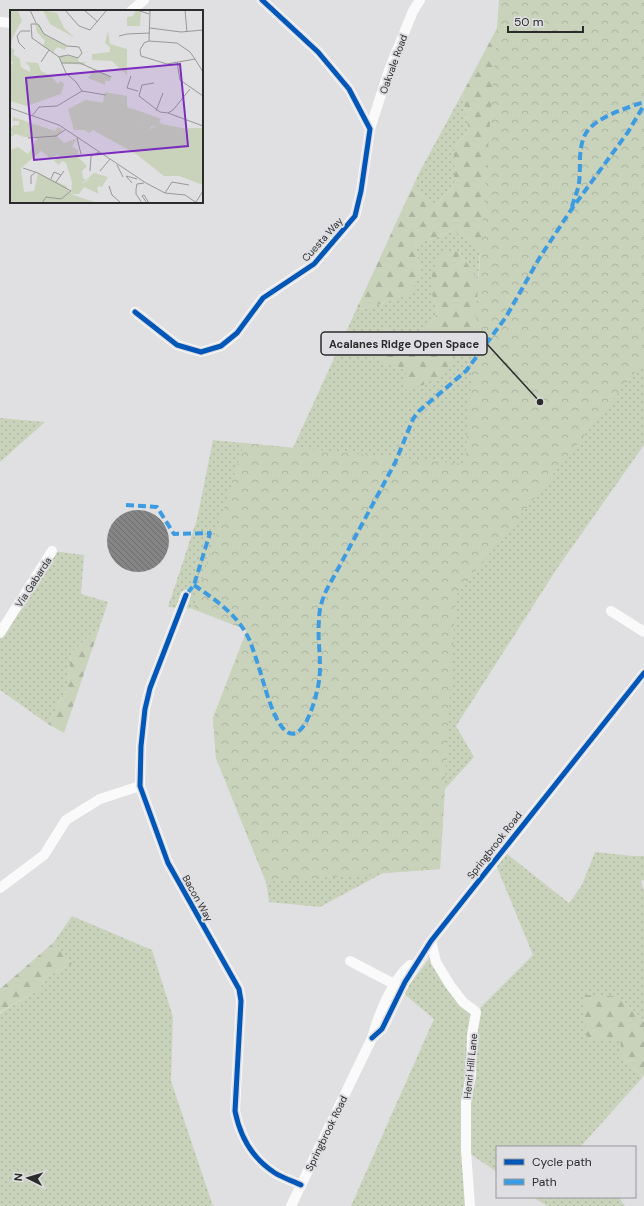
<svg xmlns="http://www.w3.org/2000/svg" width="644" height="1206" font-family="'DM Sans',sans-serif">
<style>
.grass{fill:url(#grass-dots)}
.forest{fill:url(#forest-firs)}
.park{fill:url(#park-crowns)}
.building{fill:url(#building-back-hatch)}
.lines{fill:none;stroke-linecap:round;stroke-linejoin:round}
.minor{stroke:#fafafb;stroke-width:10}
.quiet{stroke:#3d9ce1;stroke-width:4;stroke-dasharray:8 4;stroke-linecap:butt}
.cycleway-casing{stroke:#dfdfe3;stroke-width:8}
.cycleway{stroke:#0057b8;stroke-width:5}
.labels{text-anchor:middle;stroke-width:4;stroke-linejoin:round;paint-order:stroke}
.street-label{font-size:10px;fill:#2b2b2c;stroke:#dfdfe3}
.inset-road{fill:none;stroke:#989899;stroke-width:1}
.view{fill:#7b2cbf;fill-opacity:0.15;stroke:#7b2cbf;stroke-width:2}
.inset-edge{fill:none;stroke:#2b2b2c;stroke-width:2}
.leader{fill:none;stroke:#2b2b2c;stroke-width:1.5}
.callout-dot{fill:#2b2b2c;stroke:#dfdfe3;stroke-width:1.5}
.callout{fill:#dfdfe3;stroke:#2b2b2c;stroke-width:1.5}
.callout-label{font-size:11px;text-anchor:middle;font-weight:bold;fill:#2b2b2c}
</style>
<defs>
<pattern id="grass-dots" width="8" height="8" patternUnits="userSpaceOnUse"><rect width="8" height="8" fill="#c9d3bc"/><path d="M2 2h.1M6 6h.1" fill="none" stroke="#adb5a2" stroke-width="1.8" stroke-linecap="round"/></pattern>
<pattern id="forest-firs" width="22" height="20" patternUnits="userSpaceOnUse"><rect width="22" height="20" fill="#c9d3bc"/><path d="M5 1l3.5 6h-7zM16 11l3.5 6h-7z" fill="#adb5a2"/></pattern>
<pattern id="park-crowns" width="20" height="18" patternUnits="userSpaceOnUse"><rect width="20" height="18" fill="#c9d3bc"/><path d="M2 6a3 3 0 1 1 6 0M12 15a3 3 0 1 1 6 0" fill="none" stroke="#adb5a2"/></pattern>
<pattern id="building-back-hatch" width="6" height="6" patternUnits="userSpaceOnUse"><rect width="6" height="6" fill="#858586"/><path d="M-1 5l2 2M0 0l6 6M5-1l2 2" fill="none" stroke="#6d6d6e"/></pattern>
</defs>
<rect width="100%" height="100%" fill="#e0e0e2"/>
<g class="grass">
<polygon points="644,66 644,445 558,567 456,726 474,757 445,789 440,869 383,873 320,907 269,902 266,882 216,758 213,718 247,630 193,609 168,607 197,519 213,440 293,448 356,310 385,303 421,274 415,243 433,239 452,230 468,239 480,252 478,281 459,251 432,293 438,313 425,331 405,335 384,329 394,367 406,369 446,336 474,334 476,315"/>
<polygon points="462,94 469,131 454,147 454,184 436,205 412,188 420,171"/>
<polygon points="0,418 45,422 0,462"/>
<polygon points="52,551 84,555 81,594 108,602 100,626 71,653 68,686 48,724 0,690 0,633"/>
<polygon points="502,850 569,903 582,885 595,852 633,856 644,856 644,880 641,881 644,892 644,1021 618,996 622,1057 643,1077 582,1145 583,1147 497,1147 497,1172 466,1151 470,1206 351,1206 434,1019 403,993 432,955 476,1012 533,955 494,860"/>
<polygon points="72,916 152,950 173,1017 171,1081 213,1206 0,1206 0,1014 1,1012 39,990 46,977 72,964 54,942"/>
<polygon points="533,1197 619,1197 625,1206 547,1206"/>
</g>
<g class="forest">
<path d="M617,0h27v37l-6,8c6,18 6,21 -6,36l-29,-4 -24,-20 -27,10 7,27 13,18 -7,26 2,38 -4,19 -23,1 7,33 -32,15 -3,39 -6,28 -30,4 -2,19 -28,2 9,19 -12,19 -20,11 -18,5 1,-21 -12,-2 -20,-9 -6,-17 16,-12 21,6 20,-4 13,-18 -6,-19v-23l12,-20h15l19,29 13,8 8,-14 -31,-35 -16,-9 -19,9 -18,4 6,31 -12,21 -24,8 -29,7 56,-122 24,17 18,-21v-37l15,-16 -7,-37 35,-66 22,19 3,-28 23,-7 10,5 1,11 -23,6 6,16 17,5 13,-31h20l26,5z"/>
<polygon points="100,626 64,733 48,724 68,686 71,653"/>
<polygon points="54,942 72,964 46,977 39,990 0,1012 0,989"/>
<polygon points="583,995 618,996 644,1021 644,1075 643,1077 622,1057 620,1039 587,1041"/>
</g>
<polygon class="park" points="499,0 644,0 644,361 456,596 440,869 266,882 216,758 213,718 247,630 193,609 244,443 465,464"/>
<circle class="building" cx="138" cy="541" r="31"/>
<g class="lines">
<g class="minor">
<polyline points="131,11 144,0"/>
<polyline points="0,22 11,23"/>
<polyline points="370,129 389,70 413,11 420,0"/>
<polyline points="135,312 177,345 201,352 221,346 237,333 263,298 314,264 355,216 361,191 370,129 349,89 318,52 262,0"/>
<path d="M186,595l-36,93 -5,21 -4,37 -1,40 28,77 71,126 2,12 -6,110c5,25 18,48 40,62 8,5 18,8 26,12"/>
<polyline points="611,611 644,632"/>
<polyline points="0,633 52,551"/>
<polyline points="0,888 44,855 66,820 100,799 140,786"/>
<polyline points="431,941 436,962 450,985 463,1002 476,1012 472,1035 471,1075 466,1102 466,1151 470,1206"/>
<polyline points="350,961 394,984"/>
<polyline points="372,1038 382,1029 405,982 431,941 644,673"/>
<path d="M291,1206l81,-168c6,-22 20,-58 38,-73"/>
</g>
<g class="quiet">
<path d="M572,207c2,-9 6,-16 7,-24 2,-15 -1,-32 5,-46 7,-19 43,-29 60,-35"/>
<polyline points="126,505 157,507 174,534 210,533 194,585 186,595"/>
<path d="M194,585c23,16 47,32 57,59 4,11 8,23 11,34 4,12 19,73 39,51 9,-9 16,-35 18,-48 3,-20 -2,-41 0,-61 0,-10 3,-20 7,-29l69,-128 18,-44 6,-8 47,-40 40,-54 34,-60 31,-47 57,-78 16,-27"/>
</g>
<defs>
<g id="cycleway">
<polyline points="135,312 177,345 201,352 221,346 237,333 263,298 314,264 355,216 361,191 370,129 349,89 318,52 262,0"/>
<path d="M186,595l-36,93 -5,21 -4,37 -1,40 28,77 71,126 2,12 -6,110c5,25 18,48 40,62 8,5 18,8 26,12"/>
<polyline points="372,1038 382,1029 405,982 431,941 644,673"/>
</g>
</defs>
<use href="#cycleway" class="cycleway-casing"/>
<use href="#cycleway" class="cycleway"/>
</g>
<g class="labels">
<g class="street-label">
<text transform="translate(393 64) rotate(-70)" y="4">Oakvale Road</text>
<text transform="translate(322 239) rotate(-48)" y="4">Cuesta Way</text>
<text transform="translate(33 582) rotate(-57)" y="4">Via Gabarda</text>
<text transform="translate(494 845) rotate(-52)" y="4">Springbrook Road</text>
<text transform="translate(198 898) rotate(61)" y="4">Bacon Way</text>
<text transform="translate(470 1066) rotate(-84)" y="4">Henri Hill Lane</text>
<text transform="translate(326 1133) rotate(-64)" y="4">Springbrook Road</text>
</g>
</g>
<g transform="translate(10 10)">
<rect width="193" height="193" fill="#e0e0e2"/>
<path d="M0,0l8,1 4,10 -9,14 -2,12 4,4 -2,3 7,5 1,8 9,5v-5l-5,-5 13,1 3,8 10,5 7,8 3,-3 3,3 -3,10 -34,12 -17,-5v-34l3,-5 -3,-2zM33,0l14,3 7,15 11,10 -25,-14zM126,0l5,1 -1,15h-13v-9l6,-1zM25,13l5,2 4,9 23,12 -2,4 -8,-3 -4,6 -10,-7 2,-5 -8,-9zM98,21l2,13 17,5v26l-15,-14 -20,-1v-6l18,-2v-5l-5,-4zM53,45l15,3 1,4h7l-2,3 -22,-2 -3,-6zM84,59l17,8 -1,4h-5v4l-17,-7zM95,82l22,4v11l18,6 2,7h7l2,4 -5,7 2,-5 -10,-4 -2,-7 1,10 3,3 58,35v22l-24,-9h-15l-28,-22 -43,-24 -4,3 -5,-3h-10l-6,-21 18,-9 17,3zM18,112l27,9 3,-4 5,3 -6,6 7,7 13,-5 -5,9 6,3v7l9,9 -5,5 1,7 3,2 8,-7 14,4 -2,3 -14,-2 -13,6 -7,-2 -6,-19 -4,-2 -3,4 -5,-4 6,-7 -10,4 -9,-7 -20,17 3,24 10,-1 4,-18 28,13 5,8 26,9h-87v-53l8,-3 10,7 10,-17h-14l-1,-3 5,-3 -4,-5z" fill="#c9d3bc"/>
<path d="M135,103l16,6 -2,3 3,2 20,4 -2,3 5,3 -2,1 -1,-2 -2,3 4,1v6l15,-1 1,-4 3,1v24l-1,-6 -4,-4 -10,-6 -11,-1 1,-11 -6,3h-10l-7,-5 -9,-1 -4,-7h-4l-3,-5 6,-5 2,7 10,2 -4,6 6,-3 -1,-7h-7zM3,107l15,5 -4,4 4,5 -5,3 1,3 -8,-3 -6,3v-4h3l-3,-3 4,-5h5v-4h-6zM65,146l1,5 4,3 -1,8 4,6 -3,1 -5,-5 1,-10 -6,-6zM82,168l14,2 -4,7 -3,-1 -2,2 2,6 -15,-7 -5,7h-8l1,-12 11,1z" fill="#c9d3bc"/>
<path d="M0,0h8v17l-8,15zM95,86l22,4 -1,29 76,-1 1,48 -2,4 -33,-12 -59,-39 -35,1 -3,-22 15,-8 17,3z" fill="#c9d3bc"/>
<path class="inset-road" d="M20,0l6,13M55,0l14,16 11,4 16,-19M74,0l14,12M127,0l12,4M175,0l2,22M140,18l31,4 22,-2M109,26l8,-2 23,-1M139,31l1,-31M15,39l-6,-6 -2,-7 4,-5h9M49,47l9,-2 10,3 4,-5 -3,-6 -12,-1 -23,-12 -6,-10h-7l1,14 27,19 7,16 10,9 6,9M185,49l-28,5 -26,-8 -1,-6 4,-7 5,-2 28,2 13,9 5,7 8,13M31,52l8,-12M167,52l3,18 23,16M52,53h18l31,14M121,66l-4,12 11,3M132,75l-3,11 21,16 8,1 5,-3 17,-21M132,75l12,-2M0,98l49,17 87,58 19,10 20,2 12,8M146,101l7,-18M158,103l35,13M22,106l7,-9 18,-1 25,-15 24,4M18,128l28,-2 9,-6M67,128l4,16M107,155l6,12M13,158l15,5 33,18 -10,8 -15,-2 -4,6M80,161l1,-15 8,-4M90,161l10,-12M41,169l3,-7 7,3M46,172l8,-11M122,173l-6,-7 11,3M21,174v-8l5,-4M99,176l3,9 9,8M155,183l7,-11 17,3M186,192l7,-11M132,193l-6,-9v-5l1,-5 7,-1M137,193l-5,-7 2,-1 5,8"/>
<path class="view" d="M170,54l8,82 -154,14 -8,-82z"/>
<rect width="193" height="193" class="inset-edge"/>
</g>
<path class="leader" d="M540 402L487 344"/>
<circle class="callout-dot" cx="540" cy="402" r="4"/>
<rect class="callout" x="321" y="332" width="166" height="23" rx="4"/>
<g class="callout-label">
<text x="404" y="348">Acalanes Ridge Open Space</text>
</g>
<rect x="496" y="1146" width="140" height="52" fill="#dfdfe3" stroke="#97979a"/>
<rect x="504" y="1159" width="20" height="6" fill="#0057b8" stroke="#97979a"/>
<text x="532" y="1166" font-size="12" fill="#2b2b2c">Cycle path</text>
<rect x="504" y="1179" width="20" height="6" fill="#3d9ce1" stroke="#97979a"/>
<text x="532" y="1186" font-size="12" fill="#2b2b2c">Path</text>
<g transform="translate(28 1178) rotate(275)" stroke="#dfdfe3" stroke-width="3" paint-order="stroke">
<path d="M0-3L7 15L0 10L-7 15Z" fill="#2b2b2c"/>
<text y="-6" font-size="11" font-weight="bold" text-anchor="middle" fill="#2b2b2c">N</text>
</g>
<path d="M508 26v6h75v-6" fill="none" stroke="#2b2b2c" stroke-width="2"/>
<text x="514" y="26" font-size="12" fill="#2b2b2c" stroke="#dfdfe3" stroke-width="3" paint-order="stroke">50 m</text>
</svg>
